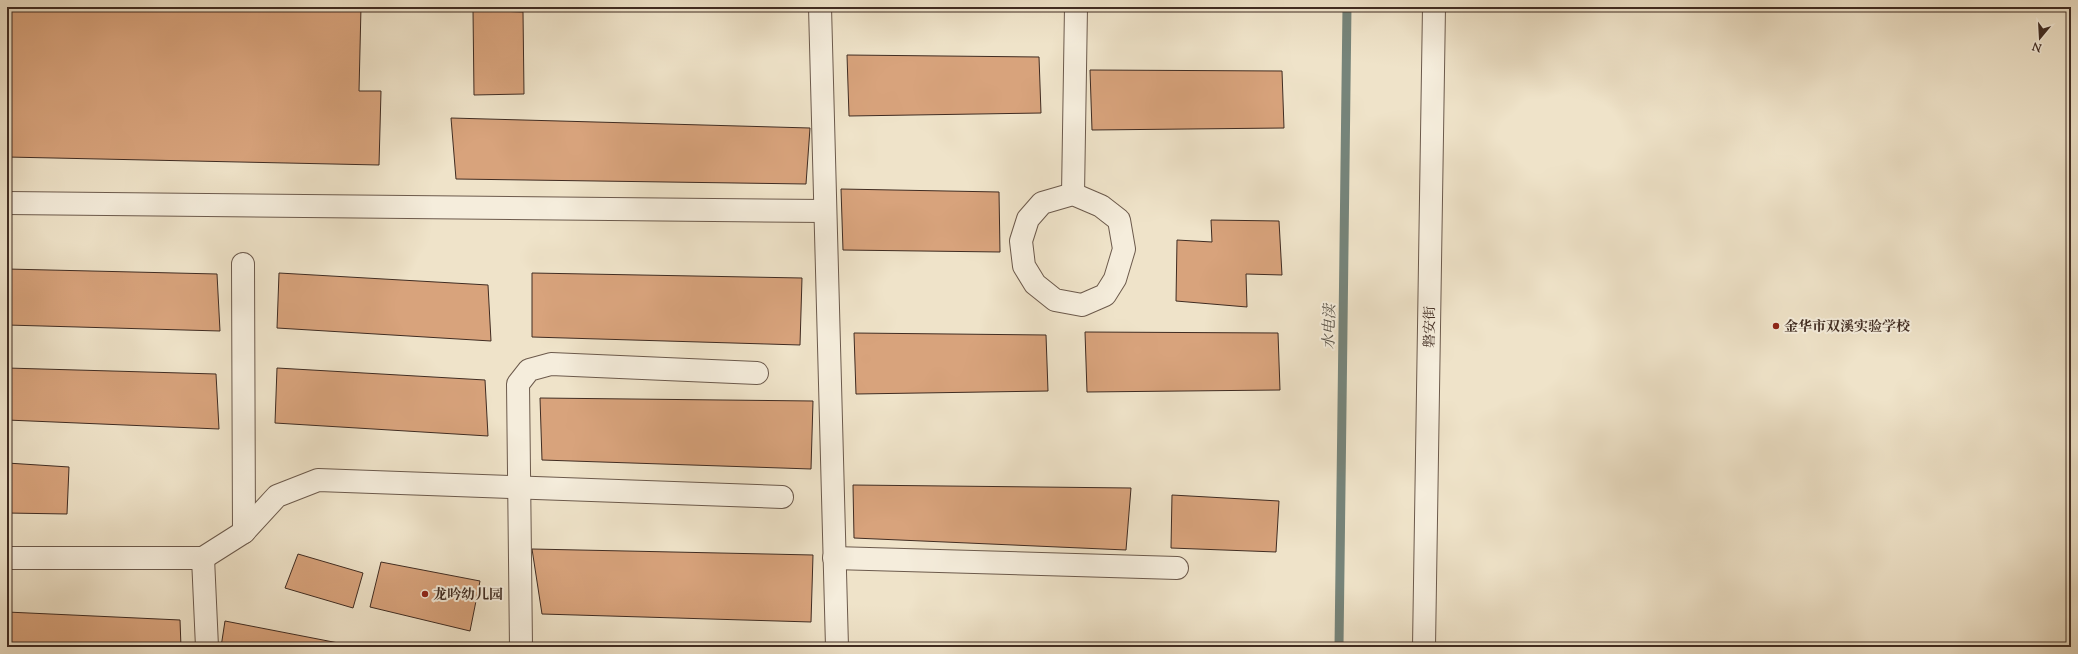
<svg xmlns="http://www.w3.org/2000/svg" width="2078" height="654" font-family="'Sorts Mill Goudy','Noto Serif SC',serif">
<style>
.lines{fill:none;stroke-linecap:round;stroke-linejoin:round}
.stream{stroke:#76847a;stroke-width:9}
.building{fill:#d8a37c;stroke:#402c22}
.minor-casing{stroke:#6c5a4c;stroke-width:24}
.minor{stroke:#f5eddc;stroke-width:22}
.poi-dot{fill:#8f2418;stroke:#f5eddc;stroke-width:1.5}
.labels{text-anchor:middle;stroke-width:4;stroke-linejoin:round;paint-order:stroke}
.poi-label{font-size:14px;font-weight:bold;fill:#402c22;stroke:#f5eddc;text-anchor:start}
.street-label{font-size:14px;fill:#402c22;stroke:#f5eddc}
.water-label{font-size:15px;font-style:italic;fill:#565046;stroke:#f5eddc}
</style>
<rect width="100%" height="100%" fill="#efe3c9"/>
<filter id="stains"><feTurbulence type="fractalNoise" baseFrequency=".005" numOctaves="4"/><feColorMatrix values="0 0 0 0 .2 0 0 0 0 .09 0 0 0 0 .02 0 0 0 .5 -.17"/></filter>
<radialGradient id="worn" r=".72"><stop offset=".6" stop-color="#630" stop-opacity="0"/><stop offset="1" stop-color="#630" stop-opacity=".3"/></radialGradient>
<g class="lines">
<polyline class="stream" points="1339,647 1347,7"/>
</g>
<g class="building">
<polygon points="7,7 361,7 359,91 381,91 379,165 7,157"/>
<polygon points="473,10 523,12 524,94 474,95"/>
<polygon points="847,55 1039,57 1041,113 849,116"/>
<polygon points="1090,70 1282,71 1284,128 1092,130"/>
<polygon points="451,118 810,128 806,184 456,179"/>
<polygon points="841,189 999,192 1000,252 843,250"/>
<polygon points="1211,220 1279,221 1282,275 1246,274 1247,307 1176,301 1177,240 1212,242"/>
<polygon points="7,269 217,274 220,331 7,325"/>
<polygon points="279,273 488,285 491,341 277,328"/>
<polygon points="532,273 802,278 800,345 532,337"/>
<polygon points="1085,332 1278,333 1280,390 1087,392"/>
<polygon points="854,333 1046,335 1048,391 856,394"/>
<polygon points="7,368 216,374 219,429 7,420"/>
<polygon points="277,368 485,380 488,436 275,423"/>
<polygon points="540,398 813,401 811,469 542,460"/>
<polygon points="7,463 69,467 67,514 7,513"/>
<polygon points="853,485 1131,488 1126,550 854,538"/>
<polygon points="1172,495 1279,501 1276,552 1171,548"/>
<polygon points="532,549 813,555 811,622 542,614"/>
<polygon points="298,554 363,573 353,608 285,588"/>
<polygon points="381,562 480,581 470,631 370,607"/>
<polygon points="7,612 180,620 181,647 7,647"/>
<polygon points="225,621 359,647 221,647"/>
</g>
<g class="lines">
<defs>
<g id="minor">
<polyline points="820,7 837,647"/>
<polygon points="1073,194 1101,206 1119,220 1124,249 1115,279 1105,295 1082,305 1055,300 1035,284 1024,266 1021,241 1028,219 1042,203"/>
<polyline points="1073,194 1076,7"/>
<polyline points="7,203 825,211"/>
<polyline points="243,264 244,532"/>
<polyline points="7,558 203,558 244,532 277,496 318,480 782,497"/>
<polyline points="203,558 207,647"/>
<polyline points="834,558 1177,568"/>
<polyline points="521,647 518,384 529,370 551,364 757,373"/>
<polyline points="1424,647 1434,7"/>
</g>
</defs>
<use href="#minor" class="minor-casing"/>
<use href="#minor" class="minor"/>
</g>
<g class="poi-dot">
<circle cx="1776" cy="326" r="4"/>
<circle cx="425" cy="594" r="4"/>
</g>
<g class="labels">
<g class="poi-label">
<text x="1784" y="331">金华市双溪实验学校</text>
<text x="433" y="599">龙吟幼儿园</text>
</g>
<g class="street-label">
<text transform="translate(1429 327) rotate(-89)" y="5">磐安街</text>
</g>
<g class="water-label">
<text transform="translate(1329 327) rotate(-89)" y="5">水电渎</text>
</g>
</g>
<rect width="2078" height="654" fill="none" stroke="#efe3c9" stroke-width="24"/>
<rect x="8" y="8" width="2062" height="638" fill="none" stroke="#402c22" stroke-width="2"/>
<rect x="12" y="12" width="2054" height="630" fill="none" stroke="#402c22"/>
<g transform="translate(2040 38) rotate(198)" stroke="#f5eddc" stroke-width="3" paint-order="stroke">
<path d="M0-3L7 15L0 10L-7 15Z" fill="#402c22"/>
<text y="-6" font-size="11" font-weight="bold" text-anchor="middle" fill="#402c22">N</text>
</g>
<rect width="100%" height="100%" filter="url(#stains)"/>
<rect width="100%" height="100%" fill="url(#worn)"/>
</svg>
